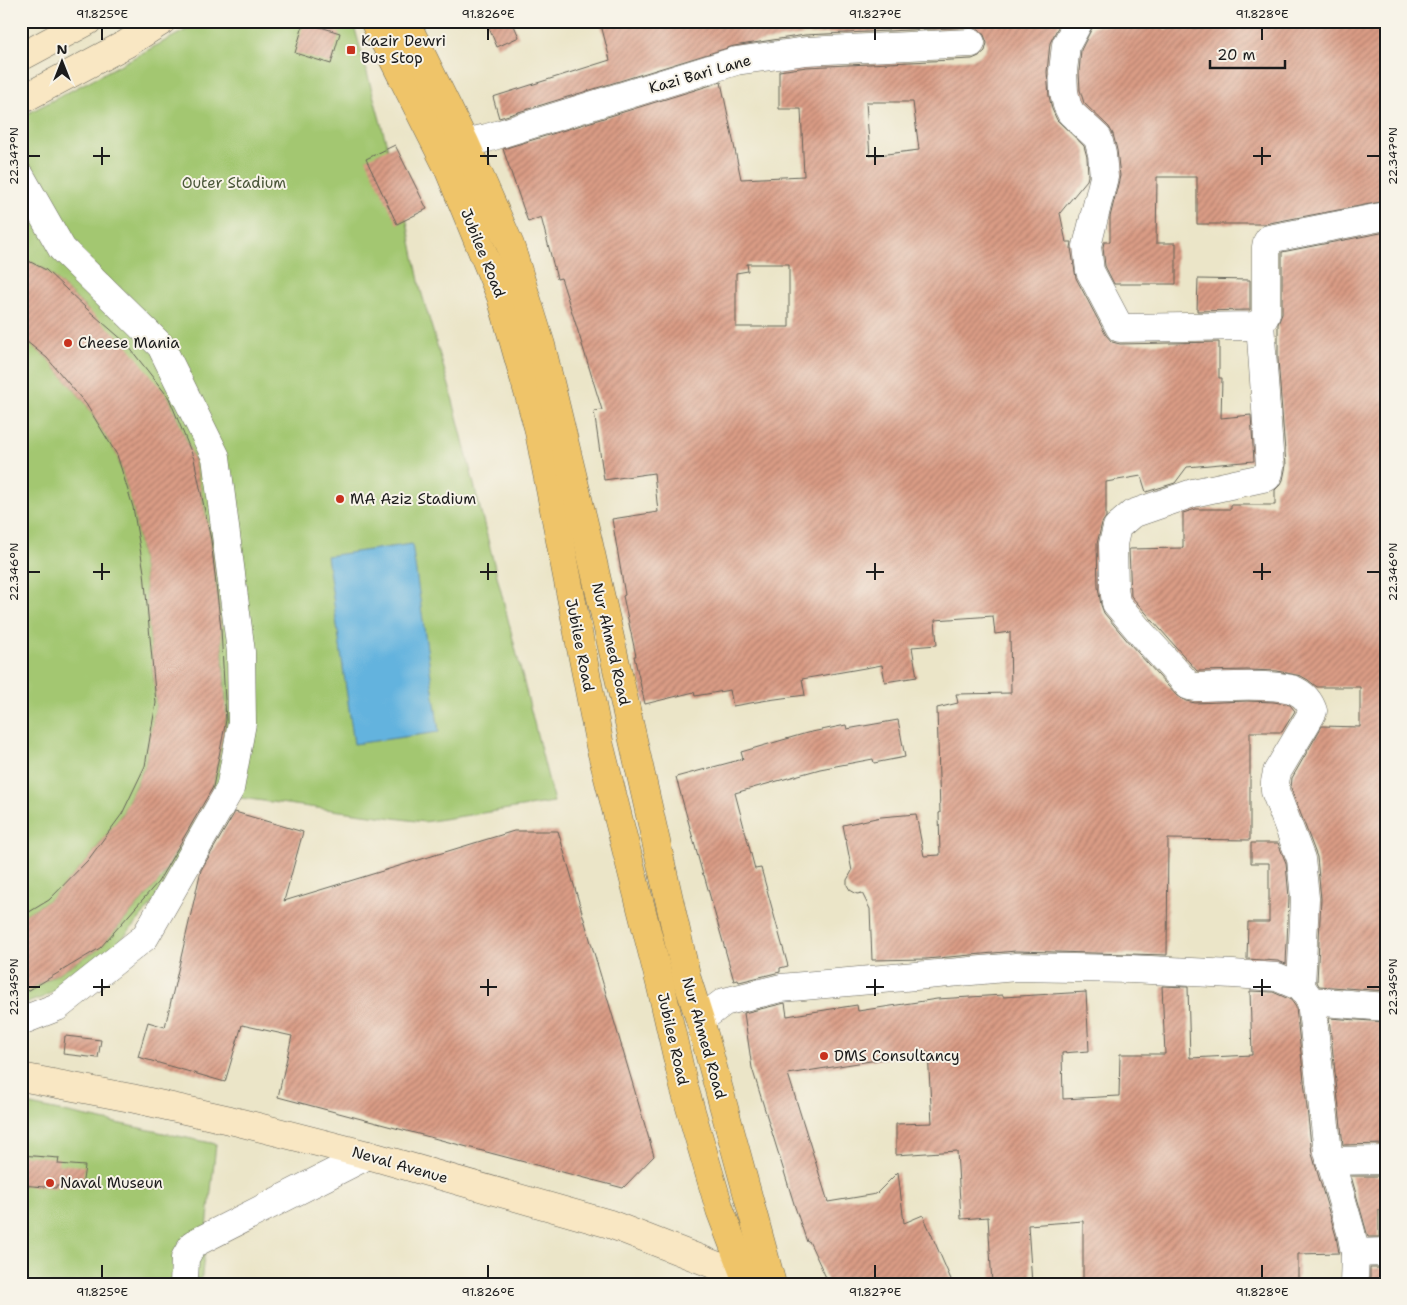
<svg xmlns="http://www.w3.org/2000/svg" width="1407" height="1305" font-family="'Shantell Sans',sans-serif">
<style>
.green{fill:#a3c771;stroke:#607246}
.water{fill:#63b3de;stroke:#40687d}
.building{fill:url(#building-hatch);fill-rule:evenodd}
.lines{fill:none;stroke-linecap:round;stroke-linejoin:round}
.street-casing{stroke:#646258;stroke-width:29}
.secondary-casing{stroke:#646258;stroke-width:29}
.primary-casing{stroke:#646258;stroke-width:29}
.street{stroke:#fff;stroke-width:28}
.secondary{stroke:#f9e7c3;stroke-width:28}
.primary{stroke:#efc469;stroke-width:28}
.ticks{fill:none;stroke:#1c1c1c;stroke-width:2}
.poi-dot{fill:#c8321e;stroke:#f7f3e8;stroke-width:2}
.labels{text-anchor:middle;stroke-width:4;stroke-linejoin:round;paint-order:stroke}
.poi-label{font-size:15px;fill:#1c1c1c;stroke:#f7f3e8;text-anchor:start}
.street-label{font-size:15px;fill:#1c1c1c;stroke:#f7f3e8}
.park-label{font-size:15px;fill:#4b583a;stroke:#f7f3e8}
.neatline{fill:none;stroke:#1c1c1c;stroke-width:2}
.ticks-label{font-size:12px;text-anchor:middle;fill:#1c1c1c}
</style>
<defs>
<pattern id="building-hatch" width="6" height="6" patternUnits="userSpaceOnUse" patternTransform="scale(1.25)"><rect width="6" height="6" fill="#da9c85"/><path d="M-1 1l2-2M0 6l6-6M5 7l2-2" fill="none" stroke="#b07e6c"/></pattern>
</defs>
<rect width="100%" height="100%" fill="#f7f3e8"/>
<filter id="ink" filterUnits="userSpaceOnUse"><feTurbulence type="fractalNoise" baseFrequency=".02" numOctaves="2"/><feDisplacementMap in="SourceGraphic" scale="10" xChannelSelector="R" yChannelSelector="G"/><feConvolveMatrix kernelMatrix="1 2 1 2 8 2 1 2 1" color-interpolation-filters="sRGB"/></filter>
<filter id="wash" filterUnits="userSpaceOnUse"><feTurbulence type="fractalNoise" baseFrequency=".0096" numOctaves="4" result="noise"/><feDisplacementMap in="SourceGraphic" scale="20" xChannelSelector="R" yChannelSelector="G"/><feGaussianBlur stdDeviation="1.12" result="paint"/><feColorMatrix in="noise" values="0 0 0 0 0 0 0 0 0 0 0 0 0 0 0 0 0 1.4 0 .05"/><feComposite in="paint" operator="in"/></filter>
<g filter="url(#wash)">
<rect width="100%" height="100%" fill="#ebe5c8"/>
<g class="green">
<polygon points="203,21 333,21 355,29 404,207 421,291 450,389 554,802 424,822 218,795 173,880 104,960 44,997 21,1005 21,993 32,989 100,948 161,879 212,792 227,715 221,629 211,540 194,459 169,398 87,309 46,270 21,257 21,117"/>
<polygon points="21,337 47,358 86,404 117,455 133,507 144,572 156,703 145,766 122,814 88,860 49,900 21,917"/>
<polygon points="21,1103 216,1144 201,1284 21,1284"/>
</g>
<polygon class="water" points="412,544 439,732 354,744 327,556"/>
<g id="blocks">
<g class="building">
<polygon points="486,21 512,21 519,37 497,47"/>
<path d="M600,21h461l-11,22 -3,29 2,24 3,13 5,11 27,26 3,11 1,19 -1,4 -27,33 6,29h6l-1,6 5,30 30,57 6,7 8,2 99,-2v36h3l-1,40 30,-3 3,46 -67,6 -12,16 -29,9 -5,-16 -35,6v35l-4,6 -5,21 1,43 3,18 3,8 26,31 47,52 9,5 9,2 52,-2 27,1 16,3 5,6 -13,21h-32v108l-82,-1 -1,116 -151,-4 -90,8 -54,1 -2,-51 -8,-16 -5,1 -7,-4 -3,-5v-5l5,-9 -9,-46 38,-8 35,-3 8,42 16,-1 -1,-42h1l-3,-105 21,-5 -2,-9 55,-1 -1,-61 -15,2 -2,-18 -58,4 2,25 -25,2 5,30 -32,5 -3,-17 -80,14 3,16 -37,5 -35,6 -3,-16 -35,6 -1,-4 -49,12 -11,-48h2l-13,-60 2,-1 -13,-76 46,-7 -4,-39 -50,7 -10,-69 8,-1 -25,-82 -16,-50 -4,1 -16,-62 -13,5 -25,-73 218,-67 20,97 63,-3 -3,-67h-22v-38l28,-4 165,-8 7,-3 6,-5 2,-8 -3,-8 -5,-6 -9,-2 -165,8 -71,11 -235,72 -6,-21 117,-37zM866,102h47l6,48 -49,6zM747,264h42v63h-53v-54l12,-2z"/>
<polygon points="1253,21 1386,21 1386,201 1264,224 1197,224 1197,177 1157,177 1156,243 1176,243 1176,284 1114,284 1105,266 1103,247 1104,242 1110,242 1110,217 1120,176 1117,150 1113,134 1109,127 1084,103 1080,90 1079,72 1081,50 1093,26 1164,24 1164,29 1253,26"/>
<polygon points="304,22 340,33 331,64 295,53"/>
<polygon points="395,145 427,209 397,224 366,159"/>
<polygon points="1386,232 1386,991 1319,986 1317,982 1321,899 1317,857 1291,788 1292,778 1322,726 1360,727 1360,687 1317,687 1308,680 1301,676 1277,671 1247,670 1197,671 1131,596 1129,549 1183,548 1183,513 1196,509 1231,509 1231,505 1275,505 1275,490 1281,484 1283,480 1286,465 1278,359 1278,324 1282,314 1282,252"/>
<polygon points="21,257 46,270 87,309 125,342 169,398 194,459 211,540 221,629 226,720 213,787 158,882 100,948 21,995 21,917 49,900 88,860 122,814 145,766 156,703 144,572 133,507 117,455 86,404 47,358 21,337"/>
<polygon points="1198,279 1250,280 1250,310 1197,311"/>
<polygon points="898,720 905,757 874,763 873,759 820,769 735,793 755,869 761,868 788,966 780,968 780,972 739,982 738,980 734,981 704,875 703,875 676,777 743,759 741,752 807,733 846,725 847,729"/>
<polygon points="235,812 303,832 284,901 514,831 558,831 654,1156 623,1188 278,1097 292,1036 242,1025 225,1082 138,1057 148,1022 165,1027 201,870"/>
<polygon points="1251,843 1278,843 1286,863 1289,898 1286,964 1278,961 1247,959 1248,922 1269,922 1269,863 1251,863"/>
<polygon points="1162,986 1188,987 1190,1058 1252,1055 1250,991 1273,992 1291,1000 1296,1007 1312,1154 1336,1236 1339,1253 1298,1254 1298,1284 1083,1284 1083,1221 1028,1225 1032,1284 992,1284 988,1217 961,1219 957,1151 896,1155 896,1124 932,1123 928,1052 788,1074 828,1202 876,1194 898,1172 904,1223 923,1215 953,1284 829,1284 809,1241 807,1242 795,1207 752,1068 744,1013 785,1003 787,1016 857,1005 858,1011 937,999 1003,995 1003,997 1086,992 1089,1051 1062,1053 1063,1099 1119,1096 1120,1054 1165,1054"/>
<polygon points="1329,1018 1386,1022 1386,1144 1343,1145"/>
<polygon points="65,1036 101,1040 98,1058 63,1054"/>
<polygon points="21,1155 59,1158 58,1164 85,1166 82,1187 56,1186 56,1188 21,1185"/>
<polygon points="1351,1176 1383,1176 1383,1209 1379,1209 1379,1237 1368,1237"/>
<rect x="1370" y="1268" width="16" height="16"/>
</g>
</g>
</g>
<g filter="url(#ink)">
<use href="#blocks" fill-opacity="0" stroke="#646258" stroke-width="1"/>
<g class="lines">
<defs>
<g id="street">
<path d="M1079,21l-13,24 -3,26 1,21 3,13 4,8 27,25 4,16 2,23 -17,69 3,25 30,57 133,-2c7,-3 10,-4 13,-12v-67l1,-5 2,-3 117,-23"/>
<polyline points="465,143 487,138 736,61 806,51 971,43"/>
<polyline points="21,177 62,249 161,346 216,457 241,652 242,723 230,789 145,937 57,1007 21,1021"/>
<path d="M1260,323l10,143 -1,7 -2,4 -74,16 -61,21 -15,13 -4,17 1,43 2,16 26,31 47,52 6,1c22,0 83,-5 101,4 8,4 14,11 17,20l-2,4 -34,57 -2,10v9l26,68 4,39 -4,89"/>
<polyline points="1311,1001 1328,1152 1351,1232 1355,1253 1354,1284"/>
<polyline points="700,1020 724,1002 781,988 1016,967 1130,969 1233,974 1277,977 1301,987 1311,1001 1386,1007"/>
<polyline points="1330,1161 1386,1160"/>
<polyline points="1355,1253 1386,1252"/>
<polyline points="184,1284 185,1258 193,1244 368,1155"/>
</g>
<g id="secondary">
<polyline points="21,57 88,21"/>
<polyline points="21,100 126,44 162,21"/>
<polyline points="21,1077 131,1098 230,1120 368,1155 610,1224 746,1277 763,1282"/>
</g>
<g id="primary">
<polyline points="374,21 448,168 501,297 538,427 600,746 661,987 684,1087 720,1210 748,1284"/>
<polyline points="405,21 465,143 510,245 541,345 587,536 687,979 700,1020 772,1284"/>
</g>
</defs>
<use href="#street" class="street-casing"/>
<use href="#secondary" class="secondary-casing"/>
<use href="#primary" class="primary-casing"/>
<use href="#street" class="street"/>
<use href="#secondary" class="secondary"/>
<use href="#primary" class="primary"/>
</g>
</g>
<path class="ticks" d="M102,28v12M488,28v12M875,28v12M1262,28v12M102,147v18M488,147v18M875,147v18M1262,147v18M28,156h12M93,156h17M480,156h17M866,156h18M1253,156h18M1367,156h13M102,563v17M488,563v17M875,563v17M1262,563v17M28,572h12M93,572h17M480,572h17M866,572h18M1253,572h18M1367,572h13M102,979v17M488,979v17M875,979v17M1262,979v17M28,987h12M93,987h17M480,987h17M866,987h18M1253,987h18M1367,987h13M102,1265v13M488,1265v13M875,1265v13M1262,1265v13"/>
<g class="poi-dot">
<rect x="346" y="45" width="10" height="10" rx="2.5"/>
<circle cx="68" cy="343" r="5"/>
<circle cx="340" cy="499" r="5"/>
<circle cx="824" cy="1056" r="5"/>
<circle cx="50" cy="1183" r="5"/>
</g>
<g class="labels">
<g class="poi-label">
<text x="361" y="46">Kazir Dewri<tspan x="361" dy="17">Bus Stop</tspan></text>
<text x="78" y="348">Cheese Mania</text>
<text x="350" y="504">MA Aziz Stadium</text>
<text x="834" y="1061">DMS Consultancy</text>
<text x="60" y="1188">Naval Museun</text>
</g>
<g class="street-label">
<text transform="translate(700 74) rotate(-16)" y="5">Kazi Bari Lane</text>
<text transform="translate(483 253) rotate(68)" y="5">Jubilee Road</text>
<text transform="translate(611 644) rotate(77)" y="5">Nur Ahmed Road</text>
<text transform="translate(580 645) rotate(79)" y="5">Jubilee Road</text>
<text transform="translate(704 1038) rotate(74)" y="5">Nur Ahmed Road</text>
<text transform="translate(673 1039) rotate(77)" y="5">Jubilee Road</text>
<text transform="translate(400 1165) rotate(16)" y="5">Neval Avenue</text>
</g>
<g class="park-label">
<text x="234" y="188">Outer Stadium</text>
</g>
</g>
<rect width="1407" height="1305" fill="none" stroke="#f7f3e8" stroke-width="55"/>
<g transform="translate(62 62)" stroke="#f7f3e8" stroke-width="4" paint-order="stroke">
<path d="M0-4L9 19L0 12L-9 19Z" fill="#1c1c1c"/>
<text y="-8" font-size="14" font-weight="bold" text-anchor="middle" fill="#1c1c1c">N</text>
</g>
<path d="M1210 60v8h75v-8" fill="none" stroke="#1c1c1c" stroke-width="2.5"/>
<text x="1217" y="60" font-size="15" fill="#1c1c1c" stroke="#f7f3e8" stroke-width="4" paint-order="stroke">20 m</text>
<rect x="28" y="28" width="1352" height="1250" class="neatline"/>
<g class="ticks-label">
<text x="102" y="18">91.825°E</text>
<text x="488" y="18">91.826°E</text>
<text x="875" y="18">91.827°E</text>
<text x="1262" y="18">91.828°E</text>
<text transform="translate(14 156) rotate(-90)" y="4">22.347°N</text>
<text transform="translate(1393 156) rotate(-90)" y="4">22.347°N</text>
<text transform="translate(14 572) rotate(-90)" y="4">22.346°N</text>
<text transform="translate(1393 572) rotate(-90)" y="4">22.346°N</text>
<text transform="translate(14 987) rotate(-90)" y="4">22.345°N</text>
<text transform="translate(1393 987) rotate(-90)" y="4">22.345°N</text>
<text x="102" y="1296">91.825°E</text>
<text x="488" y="1296">91.826°E</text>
<text x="875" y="1296">91.827°E</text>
<text x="1262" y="1296">91.828°E</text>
</g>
</svg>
